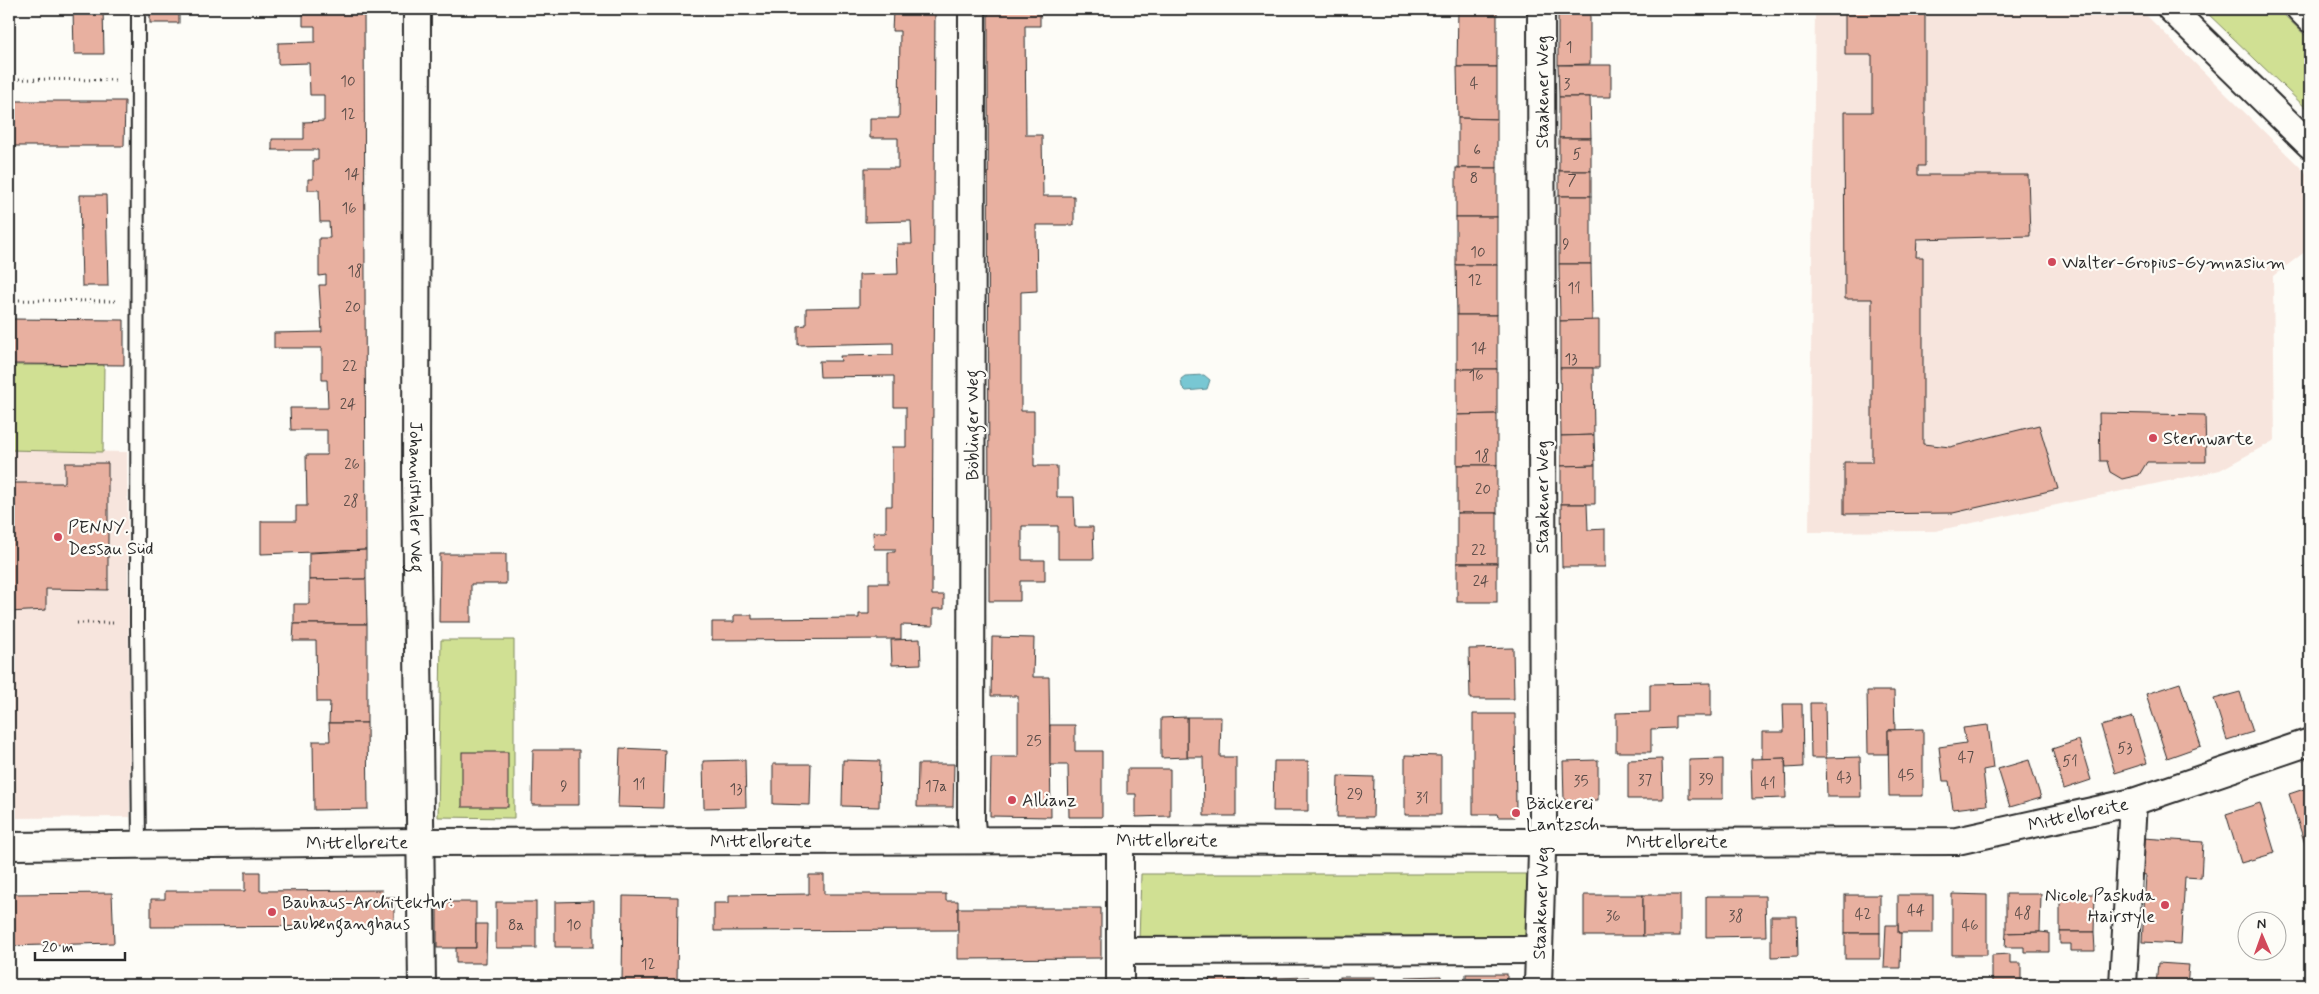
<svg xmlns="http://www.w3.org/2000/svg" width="2319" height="994" font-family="Mynerve,sans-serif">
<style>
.built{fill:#f7e5dd}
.green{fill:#d0e093;stroke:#7e865f}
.water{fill:#78c7d3;stroke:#598990}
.building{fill:#e8b0a0;stroke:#2b2b2b}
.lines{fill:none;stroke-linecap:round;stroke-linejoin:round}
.lane-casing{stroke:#2b2b2b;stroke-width:16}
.street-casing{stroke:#2b2b2b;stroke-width:30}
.path{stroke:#2b2b2b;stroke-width:3;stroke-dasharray:1 4;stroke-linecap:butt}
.lane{stroke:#fdfcf7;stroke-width:12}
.street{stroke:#fdfcf7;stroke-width:26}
.poi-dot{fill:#d1495b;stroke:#fdfcf7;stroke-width:2}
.labels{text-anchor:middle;stroke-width:4.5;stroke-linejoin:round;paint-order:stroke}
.number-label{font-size:15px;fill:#5a4c48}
.street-label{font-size:18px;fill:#2b2b2b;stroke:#fdfcf7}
.poi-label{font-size:18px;fill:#2b2b2b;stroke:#fdfcf7;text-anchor:start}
</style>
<rect width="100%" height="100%" fill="#fdfcf7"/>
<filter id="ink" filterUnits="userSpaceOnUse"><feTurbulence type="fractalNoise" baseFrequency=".02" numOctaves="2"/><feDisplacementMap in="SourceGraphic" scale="10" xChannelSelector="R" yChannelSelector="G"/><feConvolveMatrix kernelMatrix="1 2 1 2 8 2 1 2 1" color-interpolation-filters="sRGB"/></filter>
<g filter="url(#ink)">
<g class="built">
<polygon points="1815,9 2140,9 2310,177 2310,248 2273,276 2275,440 2220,470 1935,531 1809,532"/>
<polygon points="9,450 127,452 130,817 9,818"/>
</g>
<g class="green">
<polygon points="2203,9 2278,9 2310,40 2310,112"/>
<polygon points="9,365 104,365 103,452 9,450"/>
<polygon points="441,640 514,640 514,818 438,817"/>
<polygon points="1141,874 1528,874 1527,942 1139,941"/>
</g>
<polygon class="water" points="1204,375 1210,380 1207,389 1186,391 1182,387 1181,379 1185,376"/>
<g class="building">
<polygon points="73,9 103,9 104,54 74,54"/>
<rect x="150" y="9" width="29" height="14"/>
<polygon points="303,9 364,9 366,550 261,554 261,521 296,521 296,506 307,506 306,455 327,455 327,430 291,430 290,408 328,408 327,380 322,380 322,348 274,348 274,333 322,332 319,285 326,285 326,275 319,276 319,238 330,238 329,222 320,222 319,190 308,190 308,179 313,179 313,160 318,160 318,150 272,150 272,139 304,139 304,122 324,121 324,95 310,95 309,63 278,64 278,43 315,42 315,26 303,26"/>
<polygon points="988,9 1040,9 1040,26 1025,26 1026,135 1042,135 1043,196 1074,196 1074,225 1036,225 1037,291 1021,292 1021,411 1034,411 1034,466 1057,466 1057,497 1074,497 1075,527 1093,527 1094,559 1058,559 1058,526 1022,526 1022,560 1045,560 1045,581 1020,581 1020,601 989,601"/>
<polygon points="1458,9 1497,10 1497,67 1457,67"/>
<polygon points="1845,9 1925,9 1925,166 1918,166 1918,175 2028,175 2030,236 1917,239 1916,257 1923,257 1923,444 1950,447 2039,425 2058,489 1953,513 1844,514 1844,462 1872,462 1872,299 1845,299 1844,112 1872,112 1872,55 1845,55"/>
<polygon points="893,11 935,11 932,595 944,595 944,609 933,609 933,626 901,625 901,639 712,640 712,622 734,622 734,615 752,615 752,619 859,618 859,614 869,614 869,583 888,583 888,552 895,552 895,549 874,549 873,532 886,532 886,506 892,506 892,447 906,447 906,407 894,407 894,376 820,377 819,361 841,361 840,356 893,355 893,343 798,345 798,326 806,325 806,308 859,307 859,275 898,274 897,244 912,244 911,221 865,222 865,168 898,168 898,138 870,138 870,118 899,118 900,31 892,31"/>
<polygon points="1558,13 1590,13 1590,64 1558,65"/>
<polygon points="1558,65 1611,65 1611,97 1559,97"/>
<polygon points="1457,67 1497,67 1497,119 1458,118"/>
<polygon points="1559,97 1590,97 1591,138 1559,138"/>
<polygon points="9,101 125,101 124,146 9,146"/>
<polygon points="1458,118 1497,119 1497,168 1458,168"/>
<rect x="1559" y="138" width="32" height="33"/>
<rect x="1456" y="168" width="41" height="49"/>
<rect x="1559" y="171" width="32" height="25"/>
<polygon points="80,195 106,195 108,286 82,286"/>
<rect x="1559" y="196" width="32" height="68"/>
<rect x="1456" y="217" width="41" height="48"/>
<polygon points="1559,264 1591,264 1592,321 1560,321"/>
<polygon points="1456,265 1497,265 1497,315 1457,315"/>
<rect x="1457" y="315" width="40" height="54"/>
<polygon points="9,319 124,320 124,365 9,364"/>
<polygon points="1599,320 1599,368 1560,368 1560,321"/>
<polygon points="1560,368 1593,368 1594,435 1561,436"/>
<polygon points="1457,369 1497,369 1497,414 1457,415"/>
<polygon points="2099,413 2205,415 2206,462 2147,462 2139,475 2122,479 2110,472 2107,461 2100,461"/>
<polygon points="1497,414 1497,465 1457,465 1457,415"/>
<polygon points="1594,435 1595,465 1561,466 1561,436"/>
<polygon points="65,463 108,463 108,590 46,589 46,610 9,612 9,483 65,483"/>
<rect x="1457" y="465" width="40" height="48"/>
<polygon points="1595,465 1595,504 1561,504 1561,466"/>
<polygon points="1561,504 1587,504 1588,530 1605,529 1605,567 1562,567"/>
<rect x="1457" y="513" width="40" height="50"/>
<polygon points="366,550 366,579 309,580 309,553"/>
<polygon points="440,554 506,554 506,584 471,584 471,622 439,622"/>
<rect x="1457" y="563" width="40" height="39"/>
<polygon points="366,579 367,624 294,624 294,604 309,604 309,580"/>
<polygon points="294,624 367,624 367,723 329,723 330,702 317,702 316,641 293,641"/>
<polygon points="992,637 1034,638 1033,677 1049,677 1051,817 990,816 991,757 1018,757 1018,696 991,696"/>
<polygon points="920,639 921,664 892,665 891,640"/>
<polygon points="1513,648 1514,699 1470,699 1469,649"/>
<polygon points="1711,683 1711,716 1675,716 1675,728 1651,729 1651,752 1616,752 1616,713 1650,712 1650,684"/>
<polygon points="2180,683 2201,746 2167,758 2146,694"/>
<polygon points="1867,691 1894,691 1895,730 1888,730 1888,754 1868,754"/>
<polygon points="2240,692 2253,732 2227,740 2214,699"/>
<polygon points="1810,703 1825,703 1826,758 1811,758"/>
<polygon points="1783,704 1802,704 1803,767 1786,768 1785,758 1762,759 1762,732 1784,732"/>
<polygon points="1473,714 1515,714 1516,813 1514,817 1498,817 1497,814 1473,814"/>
<polygon points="1187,717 1221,717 1220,757 1236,757 1236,816 1204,816 1203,757 1187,757"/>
<polygon points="1187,717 1187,757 1161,758 1161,718"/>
<polygon points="2133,717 2147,763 2115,773 2101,726"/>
<polygon points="329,723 367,723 368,809 314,810 313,741 330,741"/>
<polygon points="1050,725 1075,725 1075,751 1102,751 1102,817 1069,817 1068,765 1050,765"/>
<polygon points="1988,725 1993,768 1983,770 1987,805 1953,809 1949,781 1943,781 1939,747 1966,743 1963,728"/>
<polygon points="1923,729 1923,796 1889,796 1888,730"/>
<polygon points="2079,740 2091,780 2064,789 2052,749"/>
<polygon points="620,748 665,750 663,808 618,807"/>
<polygon points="533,750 579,750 579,805 532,805"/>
<rect x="462" y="752" width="46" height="55"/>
<polygon points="1405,755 1441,756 1441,815 1405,815"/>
<polygon points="1860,757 1861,797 1827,797 1826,758"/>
<polygon points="1785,758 1786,798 1752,799 1751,759"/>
<polygon points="1662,759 1663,799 1628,799 1628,760"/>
<polygon points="1723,759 1723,799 1689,799 1689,760"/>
<polygon points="745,760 746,807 704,808 703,761"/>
<polygon points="843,760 880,761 879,807 842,806"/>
<polygon points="1598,760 1598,800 1564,801 1563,761"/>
<polygon points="2029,760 2041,798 2010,807 1998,769"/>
<polygon points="1274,761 1308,761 1308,811 1273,811"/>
<polygon points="773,764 811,764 810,805 773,804"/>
<polygon points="918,764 954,764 953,807 917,807"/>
<polygon points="1127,769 1170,769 1170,816 1136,817 1136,794 1127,794"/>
<polygon points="1338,776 1374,777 1373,817 1337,817"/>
<polygon points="2310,787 2310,846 2306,847 2289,794"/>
<polygon points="2260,803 2275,853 2241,863 2226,814"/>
<polygon points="2143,838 2203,842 2201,878 2185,877 2181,944 2142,942 2146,875 2141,874"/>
<polygon points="245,872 260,872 260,891 382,890 382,897 394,897 394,926 151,927 151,899 165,899 165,891 245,891"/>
<polygon points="809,875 824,875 824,894 946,894 946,901 958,901 958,930 714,931 714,903 729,903 729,895 809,894"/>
<polygon points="112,893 114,943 9,946 9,894"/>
<polygon points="1952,894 1987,895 1987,955 1952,955"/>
<polygon points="2006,894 2041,894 2040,932 2006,933"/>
<polygon points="2060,894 2095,894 2094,932 2060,932"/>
<rect x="1584" y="895" width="59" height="41"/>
<rect x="1643" y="895" width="37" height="41"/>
<rect x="1845" y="895" width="35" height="38"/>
<rect x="1898" y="895" width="35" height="38"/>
<polygon points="623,896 678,897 677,985 622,985"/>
<polygon points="1706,896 1765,896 1766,936 1706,937"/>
<polygon points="594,901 594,947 555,947 555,902"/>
<rect x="437" y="902" width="39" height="46"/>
<rect x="496" y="902" width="40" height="46"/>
<polygon points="958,908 1101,908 1101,958 958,959"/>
<polygon points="1771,916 1797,916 1798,956 1771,957"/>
<polygon points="476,924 487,924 486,963 456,963 456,948 476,948"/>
<polygon points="1886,925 1898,925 1898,933 1901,933 1900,968 1884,968"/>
<polygon points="2040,932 2049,933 2049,952 2024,952 2024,947 2005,947 2006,933"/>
<polygon points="2060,932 2094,932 2095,951 2071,951 2071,944 2060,944"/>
<rect x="1845" y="933" width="35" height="26"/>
<polygon points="2010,954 2010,963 2021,963 2021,985 1992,985 1992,955"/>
<polygon points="2158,963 2189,965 2187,985 2156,985"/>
<rect x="1466" y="974" width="41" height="11"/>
<polygon points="1441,976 1441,985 1406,985 1406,977"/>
<polygon points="1309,977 1309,985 1273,985 1273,978"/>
<rect x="1340" y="977" width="34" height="8"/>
<rect x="1148" y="979" width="34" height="6"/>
<rect x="1209" y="979" width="36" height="6"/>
</g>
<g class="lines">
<defs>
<polyline id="lane" points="138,9 137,623 139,844"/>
<g id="street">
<path id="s1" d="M417,9l-1,472 6,504"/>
<polyline points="972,9 971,821 973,840"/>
<polyline points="2171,9 2310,145"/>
<polyline points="2300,9 2310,19"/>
<path id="s2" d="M9,846l412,-4 699,-2 422,2 415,-1 176,-39 177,-60"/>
<polyline points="1121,951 1539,950"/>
<polyline points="1120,985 1120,840"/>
<path id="s3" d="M1538,985l5,-166 -2,-810"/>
<polyline points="2123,985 2133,802"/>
</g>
</defs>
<use href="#lane" class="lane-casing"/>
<use href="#street" class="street-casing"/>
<g class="path">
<polyline points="9,79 116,80"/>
<polyline points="9,300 116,301"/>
<polyline points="77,623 117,623"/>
</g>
<use href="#lane" class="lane"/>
<use href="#street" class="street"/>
</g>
</g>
<g class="poi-dot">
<circle cx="2052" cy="262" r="5"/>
<circle cx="2153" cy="438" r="5"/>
<circle cx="58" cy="537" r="5"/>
<circle cx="1012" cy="800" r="5"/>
<circle cx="1516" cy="813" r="5"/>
<circle cx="2165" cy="905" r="5"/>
<circle cx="272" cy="912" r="5"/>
</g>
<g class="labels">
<g class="number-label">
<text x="1569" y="52">1</text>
<text x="348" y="86">10</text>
<text x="1474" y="88">4</text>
<text x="1567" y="89">3</text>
<text x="348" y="119">12</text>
<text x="1477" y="155">6</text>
<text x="1577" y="159">5</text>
<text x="352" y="179">14</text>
<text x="1474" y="183">8</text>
<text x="1572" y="185">7</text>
<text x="349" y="213">16</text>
<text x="1566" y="249">9</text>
<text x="1478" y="257">10</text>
<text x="355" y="276">18</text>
<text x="1475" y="285">12</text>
<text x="1574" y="293">11</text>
<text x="353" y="312">20</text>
<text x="1479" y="353">14</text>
<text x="1571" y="364">13</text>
<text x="350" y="371">22</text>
<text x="1476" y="380">16</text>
<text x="348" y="409">24</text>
<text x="1482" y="461">18</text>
<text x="352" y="469">26</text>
<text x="1483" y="494">20</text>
<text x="351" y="506">28</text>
<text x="1479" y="555">22</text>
<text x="1481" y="586">24</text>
<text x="1034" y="746">25</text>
<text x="2125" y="753">53</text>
<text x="1966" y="762">47</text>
<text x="2070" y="766">51</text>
<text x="1906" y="780">45</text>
<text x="1844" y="782">43</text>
<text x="1706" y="784">39</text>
<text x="1645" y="785">37</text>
<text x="1581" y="786">35</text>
<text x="1768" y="788">41</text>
<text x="639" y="789">11</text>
<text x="564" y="791">9</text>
<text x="936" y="791">17a</text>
<text x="736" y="794">13</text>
<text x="1355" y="799">29</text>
<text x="1422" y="803">31</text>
<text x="1916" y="915">44</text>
<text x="2023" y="918">48</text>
<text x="1863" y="919">42</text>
<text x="1613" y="921">36</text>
<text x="1736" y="921">38</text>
<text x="516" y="930">8a</text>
<text x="574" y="930">10</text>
<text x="1970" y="930">46</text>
<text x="648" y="969">12</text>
</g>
<g class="street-label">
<text transform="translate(1542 92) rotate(-90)" y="6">Staakener Weg</text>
<text transform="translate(972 425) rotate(-90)" y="6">Böblinger Weg</text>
<text dy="6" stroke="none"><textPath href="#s1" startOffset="488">Johannisthaler Weg</textPath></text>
<text transform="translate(1542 497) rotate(-90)" y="6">Staakener Weg</text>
<text dy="6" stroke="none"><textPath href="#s2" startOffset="2072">Mittelbreite</textPath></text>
<text dy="6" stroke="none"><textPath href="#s2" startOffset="1158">Mittelbreite</textPath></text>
<text dy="6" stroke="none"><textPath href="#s2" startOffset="752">Mittelbreite</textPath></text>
<text dy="6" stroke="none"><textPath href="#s2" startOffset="348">Mittelbreite</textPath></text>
<text dy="6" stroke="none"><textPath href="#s2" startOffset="1668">Mittelbreite</textPath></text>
<text dy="6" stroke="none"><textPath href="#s3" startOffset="82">Staakener Weg</textPath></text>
</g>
<g class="poi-label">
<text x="2062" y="268">Walter-Gropius-Gymnasium</text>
<text x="2163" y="444">Sternwarte</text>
<text x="68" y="533">PENNY.<tspan x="68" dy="21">Dessau Süd</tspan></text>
<text x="1022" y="806">Allianz</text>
<text x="1526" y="809">Bäckerei<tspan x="1526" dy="21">Lantzsch</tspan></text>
<text x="2155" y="901" text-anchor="end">Nicole Paskuda<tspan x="2155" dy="21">Hairstyle</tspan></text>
<text x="282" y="908">Bauhaus-Architektur:<tspan x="282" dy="21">Laubenganghaus</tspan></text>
</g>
</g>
<rect width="2319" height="994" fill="none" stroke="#fdfcf7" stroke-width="30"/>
<rect x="15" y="15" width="2289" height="964" fill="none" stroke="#2b2b2b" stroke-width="2" filter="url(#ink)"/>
<g transform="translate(2262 936) rotate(358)"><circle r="24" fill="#fdfcf7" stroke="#a9a8a5"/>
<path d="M0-4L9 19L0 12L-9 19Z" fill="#d1495b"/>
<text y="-8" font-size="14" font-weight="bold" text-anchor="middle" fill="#2b2b2b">N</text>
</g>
<path d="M35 952v8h90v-8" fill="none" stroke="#2b2b2b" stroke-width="2.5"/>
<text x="42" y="952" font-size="15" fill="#2b2b2b" stroke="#fdfcf7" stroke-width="4" paint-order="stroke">20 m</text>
</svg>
